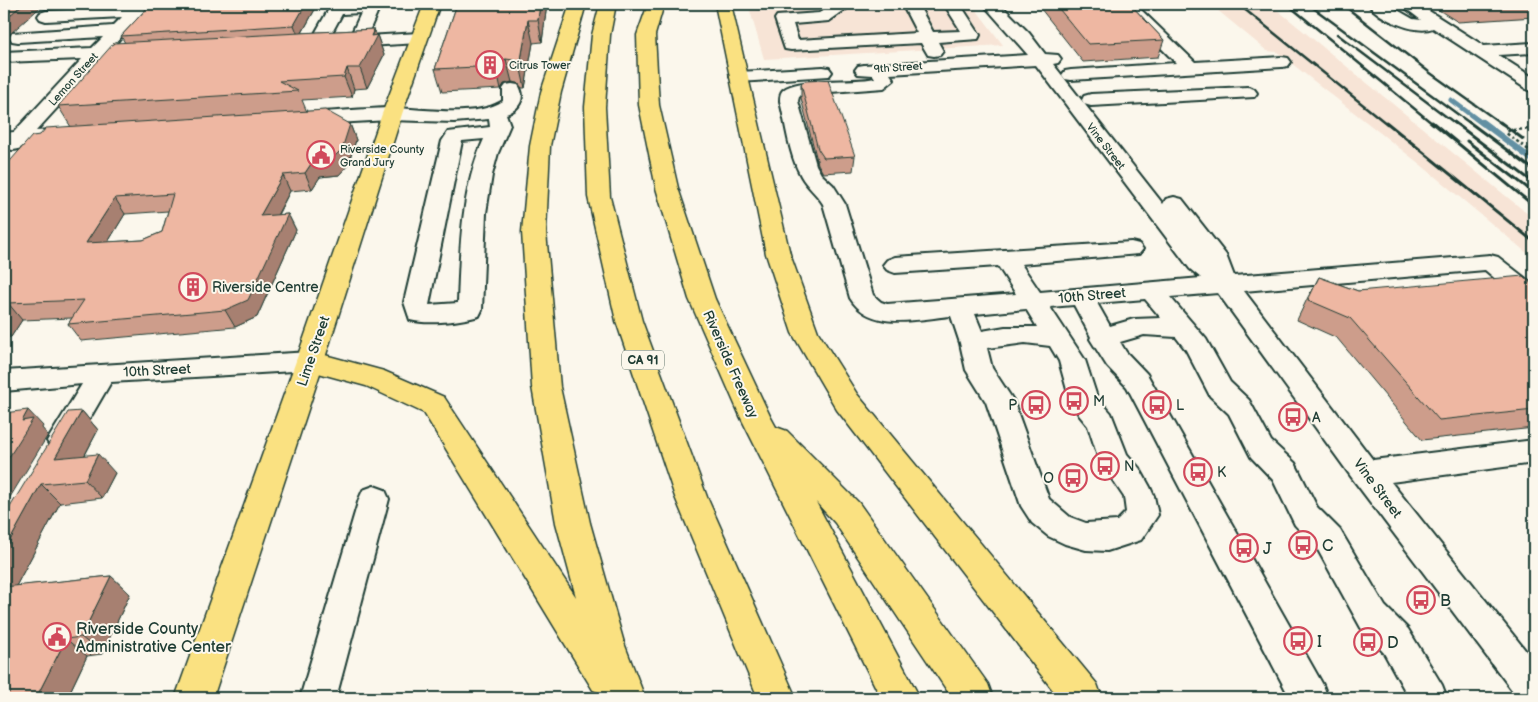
<svg xmlns="http://www.w3.org/2000/svg" width="1538" height="702" font-family="'Balsamiq Sans',sans-serif">
<style>
.built{fill:#f7e4d6}
.lines{fill:none;stroke-linecap:round;stroke-linejoin:round}
.stream-far1{stroke:#6290a3;stroke-width:5}
.stream{stroke:#6290a3;stroke-width:6}
.minor-casing{stroke:#1f3d34;stroke-width:4}
.major-casing{stroke:#1f3d34;stroke-width:3}
.highway-casing{stroke:#1f3d34;stroke-width:3}
.path{stroke:#1f3d34;stroke-width:2.5;stroke-dasharray:3 3;stroke-linecap:butt}
.minor{fill:#fbf7ec;fill-rule:evenodd}
.major{fill:#fae181;fill-rule:evenodd}
.highway{fill:#fae181;fill-rule:evenodd}
.rail-far1{stroke:#1f3d34;stroke-width:2.5}
.rail{stroke:#1f3d34;stroke-width:3}
.wall{fill:#cd9d8b;stroke:#1f3d34;fill-rule:evenodd}
.shaded-wall{fill:#a78071;stroke:#1f3d34}
.building{fill:#eeb7a2;stroke:#1f3d34;fill-rule:evenodd}
.labels{text-anchor:middle;stroke-width:4;stroke-linejoin:round;paint-order:stroke}
.far-poi-label{font-size:11px;fill:#1f3d34;stroke:#fbf7ec;text-anchor:start}
.far-street-label{font-size:11px;fill:#1f3d34;stroke:#fbf7ec}
.shield{fill:#fbf7ec;stroke:#61756b;stroke-width:1}
.shield-label{font-size:12px;font-weight:bold;fill:#1f3d34}
.poi-label{font-size:14px;fill:#1f3d34;stroke:#fbf7ec;text-anchor:start}
.street-label{font-size:14px;fill:#1f3d34;stroke:#fbf7ec}
.near-poi-label{font-size:16px;fill:#1f3d34;stroke:#fbf7ec;text-anchor:start}
</style>
<rect width="100%" height="100%" fill="#fbf7ec"/>
<filter id="ink" filterUnits="userSpaceOnUse"><feTurbulence type="fractalNoise" baseFrequency=".02" numOctaves="2"/><feDisplacementMap in="SourceGraphic" scale="10" xChannelSelector="R" yChannelSelector="G"/><feConvolveMatrix kernelMatrix="1 2 1 2 8 2 1 2 1" color-interpolation-filters="sRGB"/></filter>
<g filter="url(#ink)">
<g class="built">
<polygon points="748,4 972,4 1003,45 764,59"/>
<polygon points="1210,4 1270,4 1534,219 1534,259 1421,165 1277,52 1267,51"/>
</g>
<g class="lines">
<polyline class="stream-far1" points="1451,100 1483,124"/>
<polyline class="stream" points="1482,122 1534,161"/>
<defs>
<g id="minor">
<path d="M134,4h16l-42,48 29,-2 6,1 3,4 -3,4 -45,4 -62,68 29,-2 7,2 3,4 -3,4 -47,5c-6,6 -10,7 -19,5l-2,-3v-13l10,-1 68,-73 -78,3v-10l88,-4 11,-11 -85,5 -6,-1 -2,-4 2,-4 101,-7 9,-9 -76,4 -6,-2 -2,-3 2,-3 6,-2 85,-4z"/>
<path d="M363,4l14,1 2,3 -12,28 52,-3 6,1 2,4 -2,4 -6,1 -102,6 -6,-1 -2,-4 21,-37zM361,13l-11,24 -21,1 13,-24z"/>
<polygon points="835,4 853,4 829,21 793,24 798,40 917,33 902,4 918,4 933,32 961,31 944,4 960,4 980,35 978,39 938,42 943,51 940,55 934,56 928,55 921,43 791,50 785,49 775,19 777,16 819,13"/>
<path d="M983,4h17l29,29 16,21 13,1 3,4 -3,4 -5,1 110,140 3,-5 8,-2 8,2 44,56 8,21 256,-21 8,2 36,28v21l-9,-2 -40,-34 -241,21 129,169 161,-20v23l-143,19 143,179v37h-16l-163,-216 -137,-189 -48,4 36,42 24,43 19,18 22,41 24,22 22,44 23,23 45,76 23,23 34,56 5,13h-38l-25,-45 -23,-25 -43,-78 -23,-25 -22,-45 -22,-23 -22,-43 -19,-18 -24,-46 -10,-13 -32,-2 -24,7 6,10 21,22 176,311 5,13h-38l-163,-311 -20,-21 -17,-27 1,-2 -17,-32 -24,2 35,53 12,37 14,16 16,41 13,15 10,18 4,9 4,19 -17,25 -34,11 -21,-1 -21,-6 -17,-8 -16,-13 -11,-17 -35,-104 -20,-32 -6,-27 -9,-27c-34,3 -80,16 -101,-18l-27,-94c-6,-10 -16,-17 -22,-28 -12,-21 -15,-51 -21,-75 0,-4 0,-8 3,-11 15,-13 71,-7 92,-12l-2,-3 -15,-1 -3,-4 3,-4 6,-1 164,-10zM1036,65l154,204 11,9 -161,14 -19,-28 118,-10 4,-5 -4,-5 -8,-2 -236,15 -8,3 -4,5 4,5 8,3 103,-7 18,28 -129,10 -6,-2 -8,-7 -28,-91 -12,-19 -12,-11 -5,-9 -18,-64 1,-4 5,-3 80,-6 10,-8 -4,-6zM1145,299l16,19 -27,1 -24,7 -13,-23zM1026,309l11,18h-32l-23,4 -7,-17zM1025,343l25,3 9,15 10,36 10,18 9,11 11,34 25,37 2,15 -9,9 -31,2 -16,-6 -21,-18 -36,-99 -21,-32 -5,-20z"/>
<polygon points="1118,4 1135,4 1195,62 1282,57 1288,58 1291,62 1288,66 1282,67 1071,80 1065,79 1062,75 1065,71 1071,70 1176,63"/>
<path d="M1368,4h19l26,15 8,1 -21,-16h18l66,42 50,-3v10l-36,2 36,23v13l-6,-1 -95,-62c-17,7 -54,-9 -65,-24z"/>
<polygon points="823,67 829,68 832,72 829,76 739,82 733,81 730,77 733,73 739,72"/>
<path d="M512,84l6,1c9,13 1,25 -12,29l4,11 -12,28 -6,22 -6,38 -4,97 -3,6c-18,5 -51,9 -69,4l-6,-18 38,-161 6,-9 42,-5 -1,-8 -35,3 -65,-2 -88,5 -7,-2 -3,-4 3,-4 7,-2c29,-1 59,-4 88,-5 32,0 87,11 114,-7v-12l3,-4zM484,139c-23,51 -24,109 -26,164l-29,2 33,-164z"/>
<polygon points="1248,87 1254,89 1257,93 1254,97 1091,106 1084,104 1082,100 1084,96 1091,94"/>
<polygon points="310,352 319,354 323,361 319,368 310,370 111,382 72,449 62,452 52,449 47,441 82,384 4,391 4,371"/>
<polygon points="374,486 385,490 389,499 336,698 300,698 359,499 363,490"/>
</g>
<g id="major">
<polygon points="424,4 440,4 402,114 324,361 213,698 175,698 296,361 382,114"/>
<polygon points="715,4 731,4 748,77 746,81 739,83 732,81 730,77"/>
</g>
<g id="highway">
<polygon points="570,4 586,4 561,92 550,146 546,232 560,387 590,523 624,643 645,698 607,698 606,695 593,690 424,413 366,386 300,368 296,361 300,354 310,351 384,371 444,397 576,597 556,523 532,387 522,232 530,146 541,92"/>
<polygon points="600,4 616,4 610,35 605,107 610,197 642,321 707,497 796,698 758,698 675,497 616,321 588,197 585,107 592,35"/>
<polygon points="648,4 664,4 655,35 659,105 678,188 715,299 770,416 776,427 787,431 859,503 988,684 993,698 952,698 835,523 816,502 920,698 881,698 740,416 689,299 656,188 639,105 637,35"/>
<polygon points="739,71 746,73 748,77 790,254 818,332 857,394 1097,684 1102,698 1059,698 837,410 792,333 766,254 730,77 732,73"/>
</g>
</defs>
<use href="#minor" class="minor-casing"/>
<use href="#major" class="major-casing"/>
<use href="#highway" class="highway-casing"/>
<polyline class="path" points="1534,129 1510,130 1506,133 1534,154"/>
<use href="#minor" class="minor"/>
<use href="#major" class="major"/>
<use href="#highway" class="highway"/>
<g class="rail-far1">
<polyline points="1238,4 1387,124"/>
<polyline points="1287,4 1433,124"/>
<polyline points="1308,4 1471,124"/>
<polyline points="1342,4 1429,72 1502,124"/>
<polyline points="1337,34 1456,124"/>
</g>
<g class="rail">
<polyline points="1386,122 1534,242"/>
<polyline points="1432,122 1534,206"/>
<polyline points="1454,122 1534,183"/>
<polyline points="1469,122 1534,170"/>
<polyline points="1500,122 1523,139"/>
<polyline points="1467,141 1534,193"/>
</g>
</g>
<g class="wall">
<polygon points="4,4 10,34 4,34"/>
<path d="M151,4h167l-16,29 72,-4 2,6h1l7,20 -17,33 -13,1 -2,8 -50,3 5,12 43,12 6,16 -8,25 -9,10 -19,2 -8,12 -22,2 -12,24 10,-1 8,16 -39,87 -22,10 -154,14 -13,-17 4,-6 -50,2 -11,17 -7,1v-170l36,-33 31,-8 -13,-21 67,-63 -4,-7zM168,211l-6,21 -19,8 -35,2 17,-28z"/>
<polygon points="457,4 547,4 542,42 533,43 525,88 522,88 518,83 512,82 504,84 501,89 442,92 435,69"/>
<polygon points="755,4 793,4 793,7 756,9"/>
<polygon points="1037,4 1130,4 1164,40 1158,57 1083,62"/>
<polygon points="1429,4 1534,4 1534,17 1458,22"/>
<polygon points="801,84 855,156 853,171 823,173 818,164 801,98"/>
<polygon points="1319,277 1358,291 1534,286 1534,428 1422,440 1337,338 1297,320 1308,297"/>
<polygon points="82,411 98,430 85,455 115,473 102,498 60,503 16,586 111,576 130,594 102,654 87,656 67,698 4,698 4,517"/>
</g>
<g class="shaded-wall">
<polygon points="23,4 44,4 10,34 4,25 4,20"/>
<polygon points="306,4 318,4 299,38 294,25"/>
<polygon points="540,4 547,4 542,42 538,20"/>
<polygon points="528,20 533,43 525,88 520,65"/>
<polygon points="374,29 376,36 377,35 384,55 367,88 360,68"/>
<polygon points="506,59 512,82 504,84 501,89 496,66 499,61"/>
<polygon points="347,68 354,89 352,97 344,77"/>
<polygon points="350,124 356,140 348,165 339,175 320,177 312,189 305,173 313,161"/>
<polygon points="283,175 290,191 268,232 260,216"/>
<polygon points="115,198 125,214 97,260 86,243"/>
<polygon points="288,214 296,230 257,317 235,327 225,310"/>
<polygon points="8,303 22,320 11,337 4,329 4,310"/>
<polygon points="28,410 43,426 42,428 48,435 4,507 4,465 22,421"/>
<polygon points="82,411 98,430 73,477 55,458"/>
<polygon points="98,454 115,473 102,498 85,480"/>
<polygon points="41,484 60,503 5,607 4,606 4,551"/>
<polygon points="111,576 130,594 102,654 81,637"/>
<polygon points="66,639 87,656 67,698 36,698"/>
</g>
<g class="building">
<polygon points="4,4 23,4 4,20"/>
<polygon points="151,4 306,4 294,25 121,36"/>
<polygon points="457,4 540,4 538,20 528,20 520,65 517,65 513,60 506,59 499,61 496,66 435,69"/>
<polygon points="1055,4 1130,4 1164,40 1088,44"/>
<polygon points="1465,4 1494,4 1468,5"/>
<polygon points="374,29 371,36 377,35 360,68 347,68 344,77 279,81 298,91 58,106 114,43"/>
<polygon points="828,80 855,156 824,158 818,149 801,84 805,81"/>
<path d="M325,110l25,14 -8,25 -10,10 -19,2 -8,12 -22,2 -23,41 28,-2 -40,86 -23,10 -157,14 16,-24 -76,3 -4,7v-142l28,-32 8,-1 6,-7zM173,194l-11,38 -19,8 -57,3 29,-45z"/>
<polygon points="1523,276 1534,286 1534,410 1439,420 1350,318 1308,300 1319,277 1358,291"/>
<polygon points="28,410 22,421 33,419 4,465 4,413"/>
<polygon points="82,411 55,458 98,454 85,480 41,484 4,551 4,517 68,412"/>
<polygon points="111,576 81,637 66,639 36,698 4,698 4,587"/>
</g>
</g>
<defs>
<symbol id="building-ring" viewBox="-11 -11 22 22"><circle r="9.5" fill="#fbf7ec" stroke="#d1495b" stroke-width="1.5"/><path d="M-4-6H4V6H1V3H-1V6H-4ZM-2.5-4.3h1.7v1.8h-1.7ZM.8-4.3h1.7v1.8H.8ZM-2.5-1h1.7V.8h-1.7ZM.8-1h1.7V.8H.8Z" fill="#d1495b"/></symbol>
<symbol id="civic-ring" viewBox="-11 -11 22 22"><circle r="9.5" fill="#fbf7ec" stroke="#d1495b" stroke-width="1.5"/><path d="M-.6-6.5H3V-4.5H.6V-3L4-1V1h2V6H-6V1h2V-1L-.6-3ZM-1.2 2.5V6h2.4V2.5Z" fill="#d1495b"/></symbol>
<symbol id="bus-ring" viewBox="-11 -11 22 22"><circle r="9.5" fill="#fbf7ec" stroke="#d1495b" stroke-width="1.5"/><path d="M-5-6H5V4H4V6H2V4H-2V6H-4V4H-5ZM-3.5-4V0h7V-4ZM-3.5 1.2v1.5H-2V1.2ZM2 1.2v1.5H3.5V1.2Z" fill="#d1495b"/></symbol>
</defs>
<g fill-rule="evenodd">
<use href="#building-ring" x="474" y="49" width="32" height="32"/>
<use href="#civic-ring" x="305" y="139" width="32" height="32"/>
<use href="#building-ring" x="177" y="271" width="32" height="32"/>
<use href="#bus-ring" x="1058" y="385" width="32" height="32"/>
<use href="#bus-ring" x="1020" y="389" width="32" height="32"/>
<use href="#bus-ring" x="1141" y="389" width="32" height="32"/>
<use href="#bus-ring" x="1277" y="401" width="32" height="32"/>
<use href="#bus-ring" x="1089" y="450" width="32" height="32"/>
<use href="#bus-ring" x="1182" y="456" width="32" height="32"/>
<use href="#bus-ring" x="1057" y="462" width="32" height="32"/>
<use href="#bus-ring" x="1287" y="529" width="32" height="32"/>
<use href="#bus-ring" x="1228" y="532" width="32" height="32"/>
<use href="#bus-ring" x="1405" y="584" width="32" height="32"/>
<use href="#civic-ring" x="41" y="621" width="32" height="32"/>
<use href="#bus-ring" x="1282" y="625" width="32" height="32"/>
<use href="#bus-ring" x="1352" y="626" width="32" height="32"/>
</g>
<g class="labels">
<g class="far-poi-label">
<text x="509" y="69">Citrus Tower</text>
<text x="340" y="153">Riverside County<tspan x="340" dy="13">Grand Jury</tspan></text>
</g>
<g class="far-street-label">
<text transform="translate(898 67) rotate(-4)" y="4">9th Street</text>
<text transform="translate(73 79) rotate(-48)" y="4">Lemon Street</text>
<text transform="translate(1106 146) rotate(52)" y="4">Vine Street</text>
</g>
<rect class="shield" x="622" y="350.5" width="42" height="19" rx="4"/>
<g class="shield-label">
<text x="643" y="364">CA 91</text>
</g>
<g class="poi-label">
<text x="212" y="292">Riverside Centre</text>
<text x="1093" y="406">M</text>
<text x="1017" y="410" text-anchor="end">P</text>
<text x="1176" y="410">L</text>
<text x="1312" y="422">A</text>
<text x="1124" y="471">N</text>
<text x="1217" y="477">K</text>
<text x="1054" y="483" text-anchor="end">O</text>
</g>
<g class="street-label">
<text transform="translate(1092 295) rotate(-5)" y="5">10th Street</text>
<text transform="translate(313 351) rotate(-71)" y="5">Lime Street</text>
<text transform="translate(731 364) rotate(66)" y="5">Riverside Freeway</text>
<text transform="translate(157 370) rotate(-3)" y="5">10th Street</text>
<text transform="translate(1378 488) rotate(53)" y="5">Vine Street</text>
</g>
<g class="near-poi-label">
<text x="1322" y="551">C</text>
<text x="1263" y="554">J</text>
<text x="1440" y="606">B</text>
<text x="76" y="634">Riverside County<tspan x="76" dy="18">Administrative Center</tspan></text>
<text x="1317" y="647">I</text>
<text x="1387" y="648">D</text>
</g>
</g>
<rect width="1538" height="702" fill="none" stroke="#fbf7ec" stroke-width="20"/>
<rect x="10" y="10" width="1518" height="682" fill="none" stroke="#1f3d34" stroke-width="2" filter="url(#ink)"/>
</svg>
